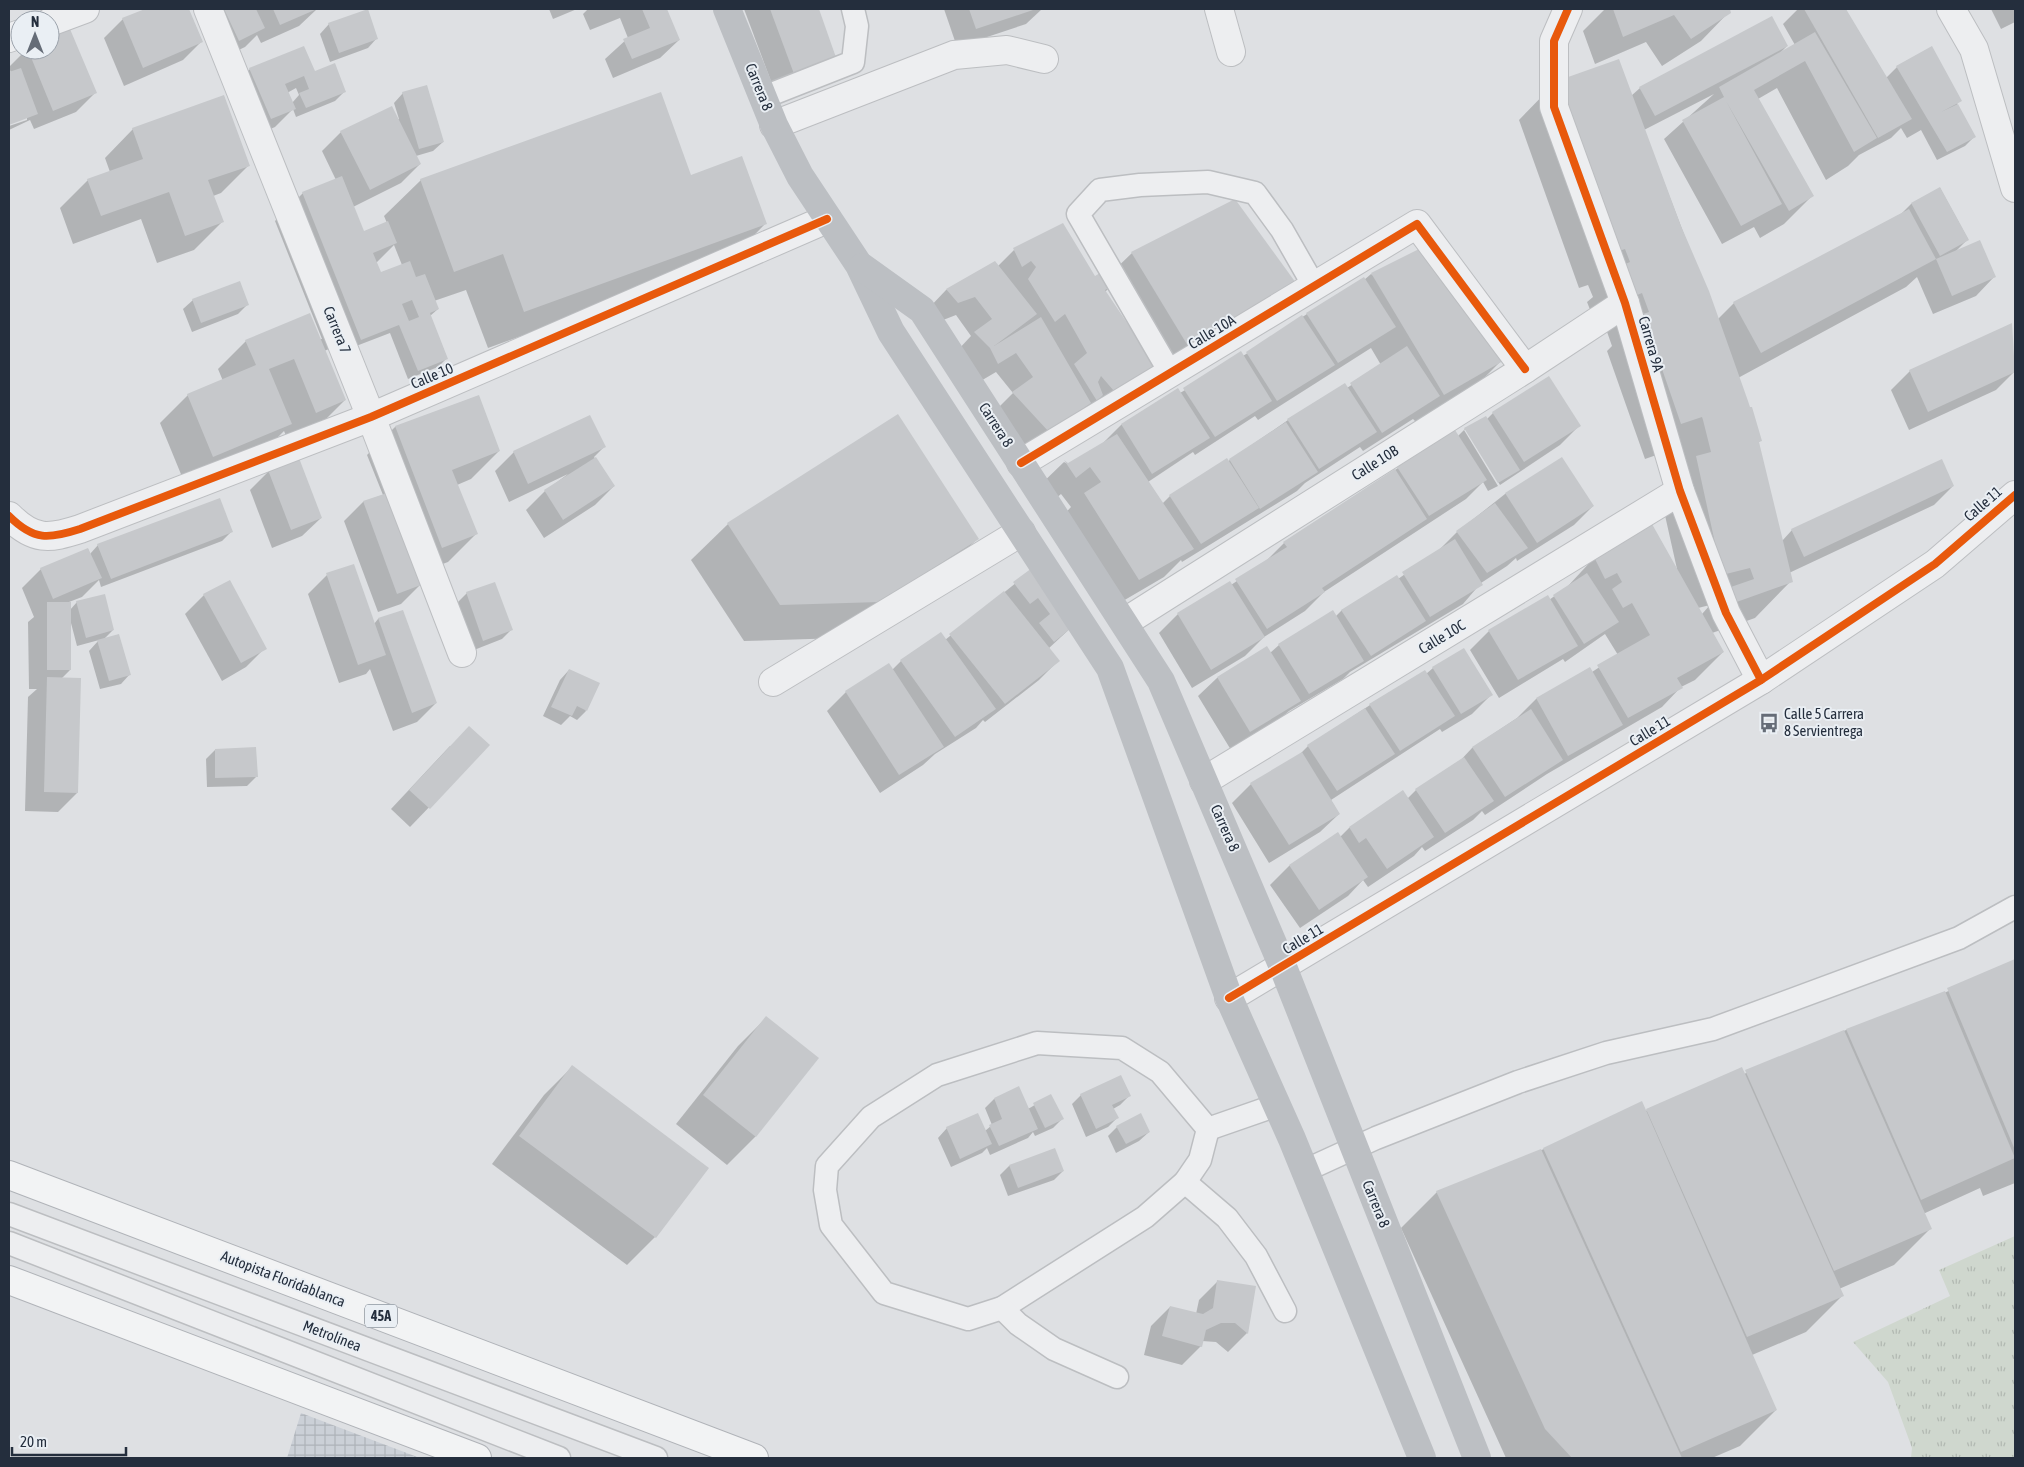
<svg xmlns="http://www.w3.org/2000/svg" width="2024" height="1467" font-family="'Asap Condensed',sans-serif">
<style>
.industrial{fill:url(#industrial-grid)}
.grass{fill:url(#grass-tufts)}
.shadow{fill:#0003;fill-rule:evenodd}
.building{fill:#c6c8cb;fill-rule:evenodd}
.lines{fill:none;stroke-linecap:round;stroke-linejoin:round}
.service-casing{stroke:#bcbec1;stroke-width:25}
.minor-casing{stroke:#bcbec1;stroke-width:30}
.trunk-casing{stroke:#b0b3b8;stroke-width:30}
.service{stroke:#edeef0;stroke-width:22}
.minor{stroke:#edeef0;stroke-width:28}
.secondary{stroke:#bcbfc3;stroke-width:28}
.trunk{stroke:#f2f3f4;stroke-width:28}
.cycleway-casing{stroke:#eaeff4;stroke-width:11}
.cycleway{stroke:#e8590c;stroke-width:8}
.labels{text-anchor:middle;stroke-width:4;stroke-linejoin:round;paint-order:stroke}
.shield{fill:#eaeff4;stroke:#5f6874;stroke-width:1}
.shield-label{font-size:14px;font-weight:bold;fill:#242e3d}
.street-label{font-size:15px;fill:#242e3d;stroke:#eaeff4}
.poi-label{font-size:15px;fill:#242e3d;stroke:#eaeff4;text-anchor:start}
</style>
<defs>
<pattern id="industrial-grid" width="8" height="8" patternUnits="userSpaceOnUse" patternTransform="scale(1.25)"><rect width="8" height="8" fill="#cbd0d7"/><path d="M0 4h8M4 0v8" fill="none" stroke="#aeb3b9"/></pattern>
<pattern id="grass-tufts" width="24" height="20" patternUnits="userSpaceOnUse" patternTransform="scale(1.25)"><rect width="24" height="20" fill="#cfd7ce"/><path d="M3 7l-1-3M5 7V3M7 7l1-3M15 17l-1-3M17 17v-4M19 17l1-3" fill="none" stroke="#b2b9b2"/></pattern>
</defs>
<rect width="100%" height="100%" fill="#dee0e3"/>
<polygon class="industrial" points="301,1413 420,1458 287,1458"/>
<polygon class="grass" points="2015,1236 2015,1458 1911,1458 1912,1448 1888,1382 1853,1342 1950,1296 1939,1270"/>
<g class="shadow">
<polygon points="148,9 187,9 202,41 183,60 124,86 104,38 123,19"/>
<polygon points="196,9 317,9 299,26 261,43 257,35 245,47 220,59"/>
<polygon points="549,9 577,9 553,19"/>
<polygon points="588,9 666,9 679,40 660,58 613,78 605,59 628,38 620,18 590,30 583,14"/>
<polygon points="744,9 817,9 838,65 778,100"/>
<polygon points="944,9 1042,9 1026,24 957,47"/>
<polygon points="1605,9 1728,9 1729,12 1701,41 1662,66 1646,42 1595,64 1583,31"/>
<path d="M1798,9h46l42,69 11,-11 63,33 -3,4 17,33 -9,9 -28,14 -16,-30 -14,8 -6,-10 -10,10 -32,17 -11,11 -22,14 -49,-92 -19,11 54,97 -28,28 -24,14 -6,-11 -32,17 -58,-105 50,-45 -70,36 73,190 17,-17 167,-89 10,-10 29,-16 28,51 -13,13 39,25 -18,19 -43,18 -16,-37 -11,10 -168,91 23,62 -3,3 24,98 10,-11 161,-44 -19,19 -145,68 2,8 -36,37 -43,15 11,19 -28,28 -14,7 -19,20 -115,67 -62,41 -3,-4 -9,9 -48,31 -3,-4 -8,9 -46,31 -5,-7 -15,16 -48,32 -30,-43 19,-19 48,-32 3,3 9,-9 54,-36 4,7 9,-9 42,-27 14,-15 45,-30 19,-19 54,-30 2,3 26,-17 -13,-21 -40,28 -2,-3 -64,39 -29,-48 19,-19 60,-31 18,-13 27,-29 83,11 -17,-76 13,-12 -8,-29 -20,7 -38,-108 5,-5 -6,-17 -7,3 -12,-30 6,-5 -5,-12 -9,3 -60,-168 36,-37 76,13 9,-8 147,-42 -7,7 15,-8 -12,-21zM1710,605l-8,9 -4,-6z"/>
<polygon points="1991,9 2015,9 2015,22 2001,29"/>
<polygon points="329,24 377,38 368,48 330,62 320,34"/>
<polygon points="50,39 95,93 76,112 34,129 30,120 9,130 9,126 27,120 27,117 9,123 9,73 11,73 9,67 26,50 50,50"/>
<path d="M250,69l63,2 32,20 -10,10 -39,16 -3,-8 -18,18 -23,10 -21,-49zM296,88l3,7 -7,8 -5,-10z"/>
<path d="M403,93l40,49 -10,9 -17,5 4,8 -19,19 -48,24 10,25 24,-9 -3,-7 37,-36 269,-4 75,48 -36,37 -241,87 -22,-58 -32,11 4,8 -8,7 17,42 -9,9 -30,12 -18,-46 -39,15 -2,-7 -25,10 21,49 -28,28 -29,12 -4,-9 -21,21 -78,32 -25,-61 28,-28 35,-14 -5,-12 28,-28 76,-2 -47,-118 28,-28 33,-13 -14,-29 19,-19 58,-13 -5,-16zM394,245l8,20 -22,8 -4,-10z"/>
<polygon points="133,129 249,165 221,193 213,196 222,222 194,250 157,263 141,219 73,244 60,208 88,180 110,172 105,158"/>
<path d="M1014,250l80,27h13l25,-24 162,29 -265,169 -35,-39 19,-19 -17,-21 -17,10 -23,-30 15,-16 -15,-21 -18,7 -10,-13 18,-19 49,-28 3,4zM1109,288l30,51 -2,1 -32,-48z"/>
<path d="M1371,274l130,87 -28,28 -57,33 -3,-3 -50,32 -3,-4 -55,36 -8,8 -115,71 -1,-2 -17,17 -53,31 -54,-86 14,-15 -10,-13 -13,11 -12,-16 28,-27 4,2 34,-20 19,-19 57,-36 2,4 63,-37 64,-42 57,-34zM1371,348l10,17 -34,23 -59,32 -61,42 -57,34 -8,8 -14,-22 45,-30 2,3 60,-39 3,4z"/>
<polygon points="193,300 247,305 238,314 192,332 183,309"/>
<polygon points="1910,371 2015,371 1996,390 1909,430 1891,390"/>
<polygon points="1549,378 1579,426 1560,445 1500,485 1467,430 1464,430 1498,486 1488,491 1483,482 1466,499 1324,592 1305,611 1264,637 1245,656 1192,688 1159,633 1178,614 1230,583 1231,585 1265,562 1284,543 1398,468 1457,437 1465,429 1486,420 1493,413"/>
<polygon points="478,396 499,451 471,479 457,485 476,534 448,562 416,574 420,585 401,604 378,612 344,521 363,502 383,495 367,455 395,427"/>
<polygon points="589,417 604,447 594,457 614,486 595,505 544,538 526,510 545,491 568,474 509,502 495,471 514,452"/>
<polygon points="1562,459 1593,506 1574,525 1517,561 1516,558 1507,566 1481,583 1463,604 1350,672 1343,679 1289,711 1280,719 1231,750 1198,696 1217,678 1270,653 1279,645 1332,612 1335,617 1342,610 1398,579 1438,551 1457,532 1505,494"/>
<polygon points="269,471 321,518 302,536 272,548 250,490"/>
<polygon points="728,524 977,539 941,575 842,638 744,641 691,560"/>
<polygon points="232,531 222,541 101,587 99,580 82,597 69,602 70,610 77,602 113,630 103,640 130,674 121,684 100,689 89,651 99,640 77,646 71,623 70,670 61,679 77,793 58,812 25,811 28,697 37,689 29,689 28,622 34,617 22,588 41,569 88,549 90,554 98,545"/>
<polygon points="1032,570 1075,624 1048,649 1058,661 1039,680 985,722 983,720 976,728 935,754 923,765 880,793 827,711 846,692 892,670 901,661 945,640"/>
<polygon points="327,575 374,624 378,619 402,611 436,703 417,722 393,731 370,669 366,674 339,683 308,594"/>
<polygon points="467,593 511,630 502,639 474,650 458,602"/>
<polygon points="204,595 265,648 246,667 222,681 185,614"/>
<polygon points="1433,668 1491,695 1472,714 1442,732 1440,729 1331,800 1339,814 1320,832 1269,863 1232,803 1251,784 1298,756 1308,746 1370,705 1426,674"/>
<polygon points="569,670 586,711 577,720 570,716 561,725 543,716 560,680"/>
<polygon points="450,746 488,746 410,827 391,809"/>
<polygon points="215,750 256,777 247,786 207,787 206,759"/>
<polygon points="2015,961 2015,1183 1983,1196 1980,1188 1923,1214 1930,1229 1894,1265 1839,1289 1842,1296 1806,1332 1752,1355 1776,1410 1740,1446 1712,1458 1506,1458 1401,1228 1437,1192 1544,1149 1744,1074 1846,1030 1944,993"/>
<polygon points="766,1018 817,1058 755,1137 727,1165 676,1124 738,1046"/>
<polygon points="572,1067 655,1237 627,1265 492,1164 544,1095"/>
<polygon points="1081,1095 1129,1096 1120,1105 1113,1109 1117,1118 1108,1127 1086,1137 1072,1104"/>
<polygon points="1050,1096 1062,1119 1053,1128 1035,1136 1033,1132 1028,1138 990,1155 987,1148 982,1153 951,1167 938,1138 947,1128 985,1131 992,1125 985,1108 994,1099 1028,1109"/>
<polygon points="1117,1127 1149,1132 1139,1141 1116,1153 1108,1136"/>
<polygon points="1009,1166 1063,1171 1054,1180 1008,1196 1000,1175"/>
<polygon points="1218,1281 1254,1287 1247,1333 1228,1352 1216,1342 1202,1341 1201,1346 1182,1365 1144,1355 1151,1326 1170,1307 1196,1314 1199,1300"/>
</g>
<g class="building">
<polygon points="145,9 189,9 203,42 143,68 122,18"/>
<polygon points="224,9 256,9 265,28 239,41"/>
<polygon points="273,9 317,9 280,25"/>
<polygon points="368,9 378,39 339,53 328,23"/>
<polygon points="642,9 667,9 680,40 632,59 623,39 650,28"/>
<polygon points="770,9 819,9 839,66 797,82"/>
<polygon points="969,9 1036,9 976,29"/>
<polygon points="1613,9 1730,9 1731,13 1691,39 1674,15 1623,37"/>
<polygon points="1804,9 1846,9 1912,119 1878,138"/>
<polygon points="1772,16 1788,46 1655,116 1639,87"/>
<polygon points="70,29 97,93 53,111 28,50 50,50 50,38"/>
<polygon points="1815,32 1877,138 1854,152 1805,61 1754,90 1814,196 1789,211 1726,101 1782,204 1741,226 1682,120 1724,97 1719,87"/>
<polygon points="304,46 315,71 335,63 346,92 306,108 299,93 309,89 304,76 285,84 296,109 271,119 249,68"/>
<polygon points="1932,46 1962,101 1941,112 1958,104 1976,137 1947,152 1896,66"/>
<polygon points="1619,59 1681,226 1709,291 1748,401 1750,407 1752,407 1762,441 1759,442 1793,582 1731,604 1725,589 1754,579 1750,568 1722,575 1696,456 1711,452 1703,420 1702,417 1681,424 1643,314 1649,312 1642,293 1635,296 1623,265 1630,262 1625,249 1616,252 1554,82"/>
<polygon points="21,68 38,114 9,125 9,72"/>
<polygon points="427,85 444,142 419,149 402,92"/>
<polygon points="661,92 691,175 742,156 767,224 524,312 503,254 454,272 420,179"/>
<polygon points="224,95 250,166 208,180 224,222 185,236 169,192 101,216 87,179 143,159 132,128"/>
<polygon points="392,106 421,164 370,190 340,131"/>
<path d="M342,176l22,55 24,-10 9,22 -24,10 8,19 29,-11 6,16 9,-3 14,35 -9,4 18,46 -30,12 -19,-46 -38,15 -59,-148zM412,300l7,17 -10,4 -7,-17z"/>
<polygon points="1940,187 1969,240 1940,256 1911,203"/>
<polygon points="1235,199 1296,283 1188,346 1131,252"/>
<polygon points="1909,209 1936,259 1761,353 1733,302"/>
<polygon points="1063,223 1095,276 1105,270 1113,286 1105,290 1156,366 1114,391 1101,376 1098,382 1103,395 1097,401 1074,364 1087,353 1065,314 1055,322 1028,279 1036,267 1031,261 1022,267 1013,248"/>
<polygon points="1980,240 1996,277 1952,296 1936,259"/>
<polygon points="1421,248 1503,361 1444,395 1371,273"/>
<polygon points="995,261 1037,314 994,346 1041,317 1091,403 1049,432 1012,392 1033,377 1016,353 998,364 990,348 974,332 992,319 975,297 958,303 946,289"/>
<polygon points="1364,277 1396,327 1338,363 1306,313"/>
<polygon points="240,281 249,305 201,323 192,299"/>
<polygon points="310,313 346,400 316,413 294,359 269,369 292,424 213,457 187,394 256,365 245,340"/>
<polygon points="1302,315 1335,365 1277,401 1246,352"/>
<polygon points="2012,323 2015,372 1928,412 1909,370"/>
<polygon points="1407,346 1440,396 1382,433 1350,383"/>
<polygon points="1241,351 1272,401 1215,437 1183,388"/>
<polygon points="1549,376 1581,426 1524,462 1492,412"/>
<polygon points="1345,383 1377,432 1319,469 1287,419"/>
<polygon points="1178,388 1210,438 1152,474 1121,424"/>
<polygon points="479,395 500,451 452,470 478,534 442,548 395,426"/>
<polygon points="898,414 979,539 880,602 780,605 727,523"/>
<polygon points="590,415 606,447 528,484 513,451"/>
<polygon points="1486,416 1520,470 1498,483 1464,428"/>
<polygon points="1286,422 1318,472 1260,509 1229,459"/>
<polygon points="1455,430 1487,480 1429,516 1397,467"/>
<polygon points="1117,434 1194,549 1139,580 1084,493 1101,482 1090,467 1076,478 1064,460 1068,463"/>
<polygon points="596,457 615,486 563,520 544,490"/>
<polygon points="1562,457 1594,506 1537,543 1505,493"/>
<polygon points="299,458 322,518 291,530 268,470"/>
<polygon points="1227,458 1259,508 1201,544 1169,495"/>
<polygon points="1942,459 1954,486 1804,557 1791,529"/>
<polygon points="1395,469 1427,519 1322,588 1325,592 1267,629 1235,579 1287,547 1283,542"/>
<polygon points="387,493 421,585 397,594 363,501"/>
<polygon points="220,498 233,532 111,579 97,544"/>
<polygon points="1495,503 1528,548 1487,573 1456,531"/>
<polygon points="1652,524 1724,652 1677,678 1683,688 1628,718 1597,665 1650,635 1632,603 1623,608 1612,589 1622,582 1617,573 1605,579 1594,557"/>
<polygon points="1455,539 1483,585 1430,617 1402,572"/>
<polygon points="88,548 102,578 53,599 40,568"/>
<polygon points="354,564 386,655 358,665 326,573"/>
<polygon points="1032,568 1076,624 1054,642 1039,623 1050,614 1038,598 1030,604 1013,582"/>
<polygon points="1587,573 1619,622 1584,644 1553,595"/>
<polygon points="1397,575 1426,621 1371,656 1341,610"/>
<polygon points="230,580 267,649 241,663 203,594"/>
<polygon points="1230,581 1265,637 1211,670 1177,613"/>
<polygon points="495,582 513,630 483,641 466,592"/>
<polygon points="1004,591 1060,661 1005,704 949,634"/>
<polygon points="105,594 114,630 86,638 76,601"/>
<polygon points="1548,595 1578,646 1518,680 1488,630"/>
<rect x="47" y="602" width="24" height="68"/>
<polygon points="403,610 437,703 412,713 378,618"/>
<polygon points="1333,610 1364,661 1309,694 1278,644"/>
<polygon points="941,632 996,709 955,737 900,660"/>
<polygon points="119,634 131,675 109,681 97,640"/>
<polygon points="1267,646 1301,701 1250,732 1217,677"/>
<polygon points="1464,648 1493,695 1461,714 1432,667"/>
<polygon points="889,663 944,747 899,775 845,691"/>
<polygon points="1590,667 1623,725 1568,756 1536,698"/>
<polygon points="569,669 600,683 587,711 577,706 572,716 551,707"/>
<polygon points="1425,670 1455,716 1400,751 1369,704"/>
<polygon points="47,677 81,678 78,793 44,792"/>
<polygon points="1365,708 1395,754 1337,791 1307,745"/>
<polygon points="1531,709 1563,760 1505,797 1472,747"/>
<polygon points="469,726 490,745 430,809 409,790"/>
<polygon points="256,747 258,777 215,778 215,749"/>
<polygon points="1302,752 1340,814 1289,845 1250,783"/>
<polygon points="1464,757 1494,801 1445,833 1415,789"/>
<polygon points="1403,790 1434,837 1387,869 1366,838 1359,843 1349,827"/>
<polygon points="1338,832 1368,877 1319,910 1289,865"/>
<polygon points="2015,959 2015,1150 1947,988"/>
<polygon points="1945,991 2015,1158 1921,1200 1846,1029"/>
<polygon points="766,1016 819,1058 756,1137 703,1095"/>
<polygon points="1844,1030 1932,1229 1834,1271 1745,1070"/>
<polygon points="572,1065 709,1168 656,1238 519,1136"/>
<polygon points="1742,1067 1844,1296 1747,1337 1646,1109"/>
<polygon points="1121,1075 1131,1096 1112,1105 1119,1118 1096,1129 1080,1094"/>
<polygon points="1019,1086 1038,1129 999,1146 989,1125 1002,1119 994,1098"/>
<polygon points="1051,1094 1064,1119 1045,1128 1033,1103"/>
<polygon points="1642,1101 1777,1410 1681,1452 1543,1148"/>
<polygon points="978,1113 992,1144 960,1159 946,1127"/>
<polygon points="1141,1113 1150,1132 1126,1144 1116,1126"/>
<polygon points="1055,1148 1064,1171 1018,1188 1009,1165"/>
<polygon points="1541,1149 1682,1458 1572,1458 1545,1429 1436,1191"/>
<polygon points="1217,1280 1256,1286 1248,1334 1235,1323 1221,1323 1206,1330 1202,1347 1162,1336 1170,1306 1203,1314 1213,1308"/>
</g>
<g class="lines">
<defs>
<g id="service">
<polyline points="764,97 853,62 857,26 853,9"/>
<polyline points="1171,374 1078,214 1100,190 1140,185 1208,182 1255,193 1282,230 1314,286"/>
<polygon points="1037,1043 1122,1048 1160,1072 1208,1129 1200,1160 1185,1182 1145,1217 1002,1308 968,1319 884,1293 831,1225 825,1190 827,1166 871,1117 937,1075"/>
<polyline points="1208,1129 1277,1105"/>
<polyline points="1304,1171 1376,1138 1518,1082 1606,1053 1713,1029 1959,938 2015,907"/>
<polyline points="1185,1182 1227,1218 1256,1256 1285,1311"/>
<polyline points="9,1214 656,1458"/>
<polyline points="9,1243 559,1458"/>
<polyline points="1002,1308 1018,1324 1054,1349 1117,1377"/>
</g>
<g id="minor">
<polyline points="208,9 371,417 462,653"/>
<polyline points="1219,9 1231,52"/>
<polyline points="1568,9 1554,41 1554,107 1625,303 1680,491 1726,613 1761,680"/>
<polyline points="1951,9 1974,49 2015,188"/>
<polyline points="50,22 85,9"/>
<polyline points="9,38 20,34"/>
<polyline points="774,125 954,55 1007,50 1044,59"/>
<polyline points="1021,463 1417,224 1525,369"/>
<path d="M9,516c25,25 40,23 71,13l291,-112 456,-198"/>
<polyline points="1125,622 1525,369 1625,303"/>
<polyline points="773,682 1021,532"/>
<polyline points="1204,781 1680,491"/>
<polyline points="1229,998 1761,680 1935,564 2015,495"/>
</g>
<g id="trunk">
<polyline points="9,1175 754,1458"/>
<polyline points="9,1280 477,1458"/>
</g>
</defs>
<use href="#service" class="service-casing"/>
<use href="#minor" class="minor-casing"/>
<use href="#trunk" class="trunk-casing"/>
<use href="#service" class="service"/>
<use href="#minor" class="minor"/>
<g class="secondary">
<polyline points="727,9 774,125 800,176 859,265 891,332 1110,668 1229,998 1292,1139 1422,1458"/>
<polyline points="862,267 922,310 1161,681 1283,967 1477,1458"/>
</g>
<use href="#trunk" class="trunk"/>
<defs>
<g id="cycleway">
<polyline points="1568,9 1554,41 1554,107 1625,303 1680,491 1726,613 1761,680"/>
<polyline points="1021,463 1417,224 1525,369"/>
<path d="M9,516c25,25 40,23 71,13l291,-112 456,-198"/>
<polyline points="1229,998 1761,680 1935,564 2015,495"/>
</g>
</defs>
<use href="#cycleway" class="cycleway-casing"/>
<use href="#cycleway" class="cycleway"/>
</g>
<defs>
<symbol id="bus-bare" viewBox="-9 -9 18 18"><path d="M-5-6H5V4H4V6H2V4H-2V6H-4V4H-5ZM-3.5-4V0h7V-4ZM-3.5 1.2v1.5H-2V1.2ZM2 1.2v1.5H3.5V1.2Z" fill="#656c77" stroke="#eaeff4" stroke-width="2.5" paint-order="stroke"/></symbol>
</defs>
<g fill-rule="evenodd">
<use href="#bus-bare" x="1755" y="709" width="28" height="28"/>
</g>
<g class="labels">
<rect class="shield" x="365" y="1304.5" width="32" height="23" rx="4"/>
<g class="shield-label">
<text x="381" y="1321">45A</text>
</g>
<g class="street-label">
<text transform="translate(759 87) rotate(68)" y="5">Carrera 8</text>
<text transform="translate(337 330) rotate(68)" y="5">Carrera 7</text>
<text transform="translate(1212 332) rotate(-31)" y="5">Calle 10A</text>
<text transform="translate(1651 344) rotate(74)" y="5">Carrera 9A</text>
<text transform="translate(432 376) rotate(-23)" y="5">Calle 10</text>
<text transform="translate(996 425) rotate(57)" y="5">Carrera 8</text>
<text transform="translate(1375 463) rotate(-32)" y="5">Calle 10B</text>
<text transform="translate(1983 504) rotate(-41)" y="5">Calle 11</text>
<text transform="translate(1442 637) rotate(-31)" y="5">Calle 10C</text>
<text transform="translate(1650 731) rotate(-31)" y="5">Calle 11</text>
<text transform="translate(1225 828) rotate(66)" y="5">Carrera 8</text>
<text transform="translate(1303 939) rotate(-31)" y="5">Calle 11</text>
<text transform="translate(1376 1204) rotate(68)" y="5">Carrera 8</text>
<text transform="translate(283 1279) rotate(21)" y="5">Autopista Floridablanca</text>
<text transform="translate(332 1336) rotate(21)" y="5">Metrolínea</text>
</g>
<g class="poi-label">
<text x="1784" y="719">Calle 5 Carrera<tspan x="1784" dy="17">8 Servientrega</tspan></text>
</g>
</g>
<rect width="2024" height="1467" fill="none" stroke="#242e3d" stroke-width="20"/>
<g transform="translate(35 35)"><circle r="24" fill="#eaeff4" stroke="#9ba2ab"/>
<path d="M0-4L9 19L0 12L-9 19Z" fill="#656c77"/>
<text y="-8" font-size="14" font-weight="bold" text-anchor="middle" fill="#242e3d">N</text>
</g>
<path d="M12 1447v8h114v-8" fill="none" stroke="#242e3d" stroke-width="2.5"/>
<text x="20" y="1447" font-size="15" fill="#242e3d" stroke="#eaeff4" stroke-width="4" paint-order="stroke">20 m</text>
</svg>
